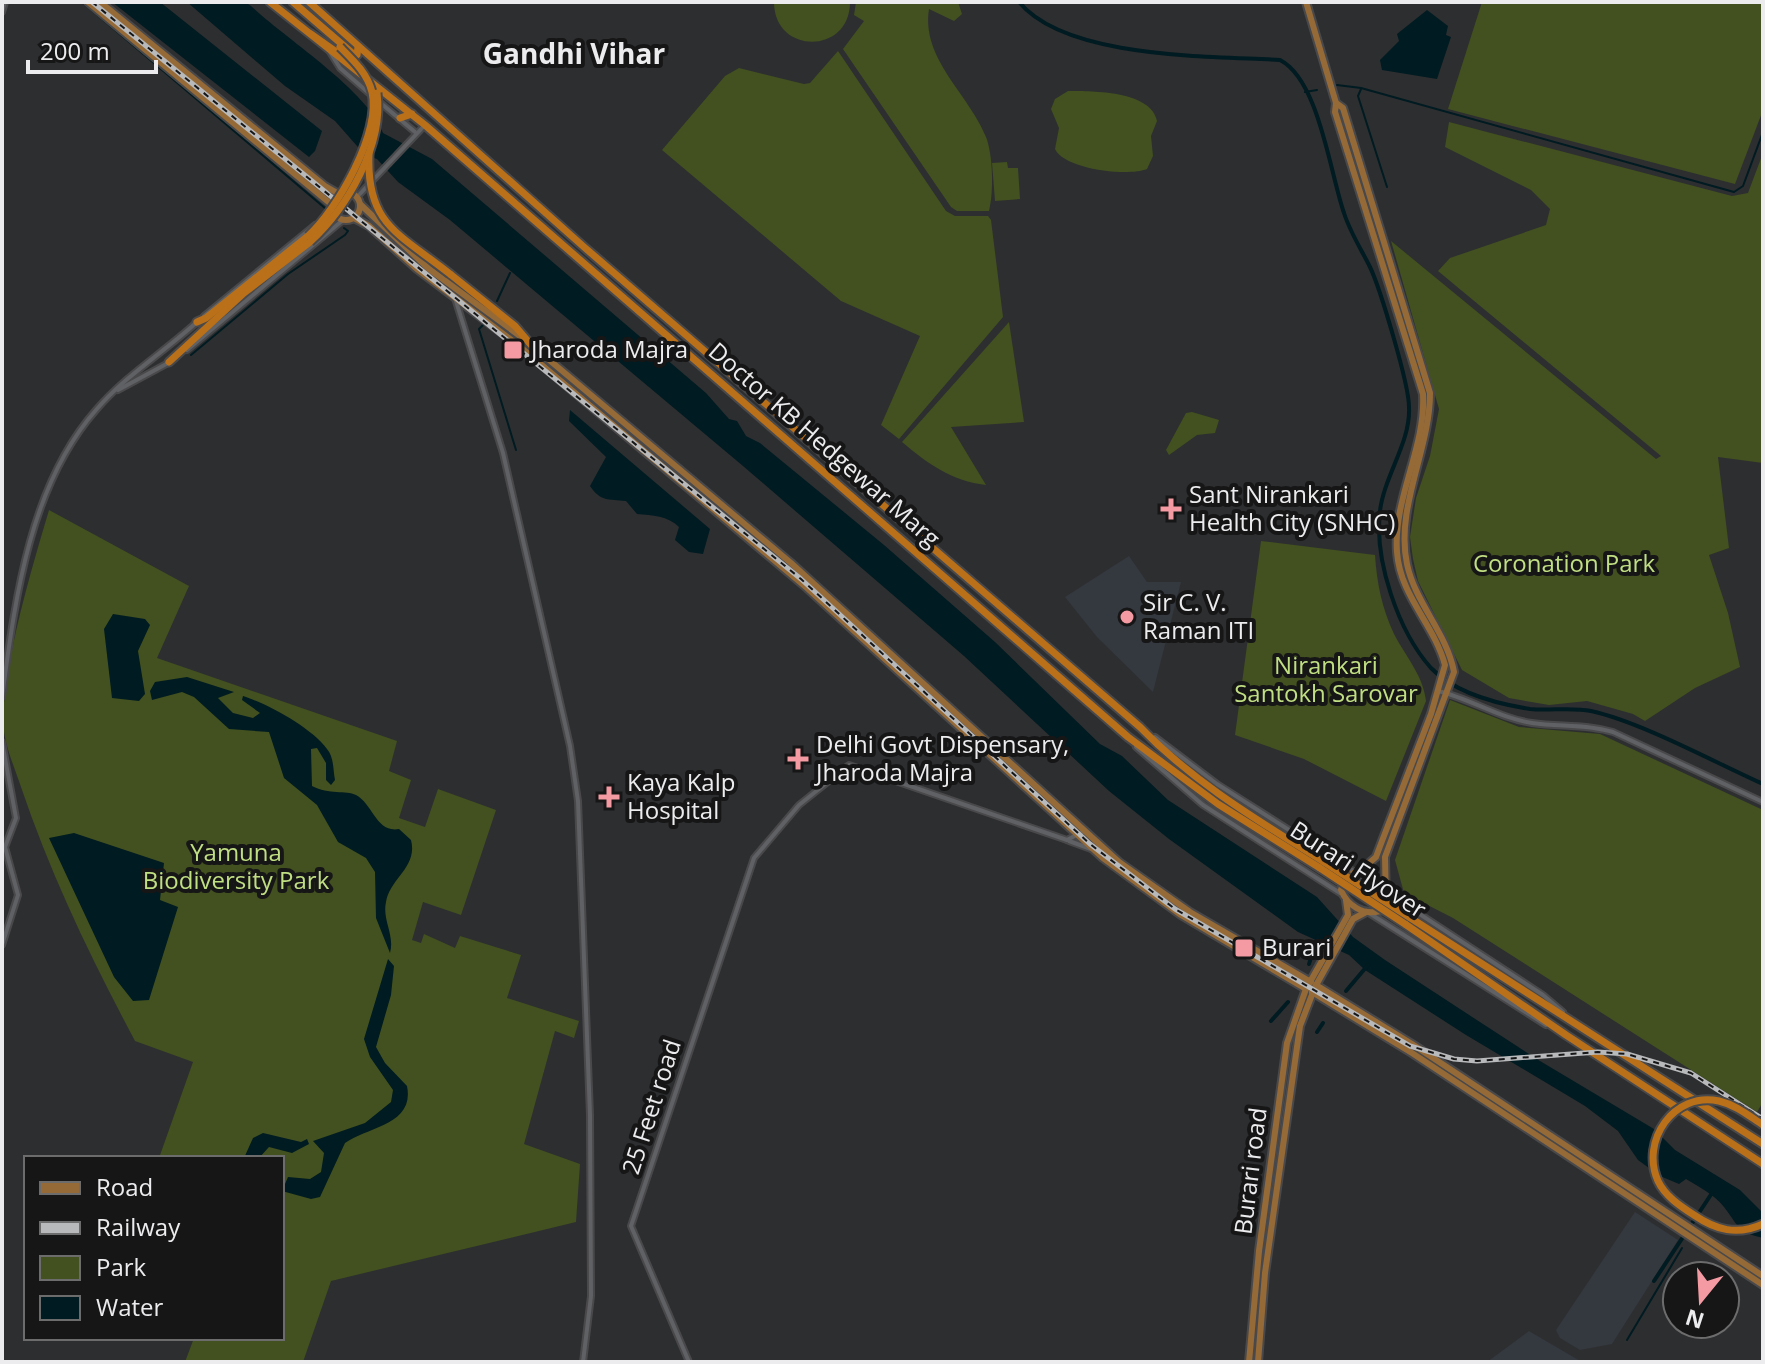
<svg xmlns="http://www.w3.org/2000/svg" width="1765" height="1364" font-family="'Open Sans',sans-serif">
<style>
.built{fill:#34383f}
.green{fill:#42511f}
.water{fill:#001b21}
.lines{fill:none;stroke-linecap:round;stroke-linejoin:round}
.stream{stroke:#001b21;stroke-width:2}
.canal{stroke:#001b21;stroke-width:4}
.minor-casing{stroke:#49494b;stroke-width:8}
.major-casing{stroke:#49494b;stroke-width:10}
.highway-casing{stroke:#49494b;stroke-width:11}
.minor{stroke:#606164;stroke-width:4}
.major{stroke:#966a37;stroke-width:6}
.highway{stroke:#ba7019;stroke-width:7}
.rail-casing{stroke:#b8b9bb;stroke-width:5}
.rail{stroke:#161617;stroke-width:2;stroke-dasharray:6;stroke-linecap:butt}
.highway-bridge-casing{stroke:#49494b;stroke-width:11;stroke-linecap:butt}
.highway-bridge{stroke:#ba7019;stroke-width:7}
.poi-dot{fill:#f49aa2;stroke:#161617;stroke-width:3}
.labels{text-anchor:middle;stroke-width:8;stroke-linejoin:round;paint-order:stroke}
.poi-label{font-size:24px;fill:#ececee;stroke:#161617;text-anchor:start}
.street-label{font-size:24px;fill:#ececee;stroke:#161617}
.park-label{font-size:24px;fill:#c0de82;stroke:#161617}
.quarter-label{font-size:28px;font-weight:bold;fill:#ececee;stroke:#161617}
</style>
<rect width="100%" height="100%" fill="#2d2e30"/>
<g class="built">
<polygon points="1129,556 1147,582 1181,582 1153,692 1097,637 1065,597"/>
<polygon points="1635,1212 1678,1240 1612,1344 1580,1350 1560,1338 1556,1330"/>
<polygon points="1529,1331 1582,1362 1487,1362"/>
</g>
<g class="green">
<path d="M774,2h76c0,53 -76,53 -76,0z"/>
<path d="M856,2h102l4,12 -8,7 -25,-12c-8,50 40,85 57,128 7,18 8,55 3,74h-32l-6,-4 -108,-158 21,-28 -10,-6z"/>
<polygon points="1482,2 1763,2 1763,110 1735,184 1448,109"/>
<polygon points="838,51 946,211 955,216 988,216 991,220 1003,317 899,439 881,425 920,336 841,301 662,150 725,76 739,68 804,84 810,83"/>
<path d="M1068,91c26,0 83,0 89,30l-6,15 2,20 -6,13c-20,8 -83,0 -92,-20l4,-21 -8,-19 4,-10z"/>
<polygon points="1449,122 1732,196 1748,193 1763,153 1763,463 1718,457 1729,548 1709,555 1728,613 1740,667 1695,688 1645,721 1633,714 1587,701 1549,705 1509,698 1462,670 1418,581 1413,559 1410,537 1416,498 1430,456 1439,409 1391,241 1656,459 1661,456 1438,271 1450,258 1546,225 1550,209 1531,190 1445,147"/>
<polygon points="1007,162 1008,168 1018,168 1020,199 995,201 992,163"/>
<path d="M1009,322l15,100 -73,5 35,58c-34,-4 -58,-21 -84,-43z"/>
<polygon points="1192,412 1219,420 1215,433 1197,435 1169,455 1166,450 1186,413"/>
<path d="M49,510l140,76 -32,72 240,83 -8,30 22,9 -12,38 26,9 13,-38 58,21 -35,105 -38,-13 -11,38 9,3 3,-9 31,14 5,-12 61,19 -14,43 72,23 -5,17 -19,-7 -31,113 56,20 -4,58 -245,59 -28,81h-118l9,-24h88v-180h-123l34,-96 -58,-21c-44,-83 -84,-165 -114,-254 -7,-21 -19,-48 -18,-70 3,-63 28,-146 46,-207z"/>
<path d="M1261,541l114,14c2,29 7,53 19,79 12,23 29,41 32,67l-40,100 -82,-42 -69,-24z"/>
<polygon points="1450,700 1519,727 1600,734 1763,810 1763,1102 1757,1112 1453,918 1404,893 1395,860"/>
</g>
<g class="water">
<polygon points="112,2 160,2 322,131 315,151 309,157"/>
<path d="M187,2h58l6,4c36,34 116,84 132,127l49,26 274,234 23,26 8,2 9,15 14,7 124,102 111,97 105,102 22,12 46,44 149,97 36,40 32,23 150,98 119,71 21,21 65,40 23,23v25c-26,-6 -25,-13 -39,-31 -9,-12 -25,-20 -38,-28l-7,5 -19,-8 -22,-16 -20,-29 -33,-25 -119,-71 -101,-65 -16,-15 -51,-23 -129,-93 -60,-48 -145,-135 -221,-190 -293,-246 -52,-38 -21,-23 -12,-4 -30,-34 -50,-35z"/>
<polygon points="1427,10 1448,26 1446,35 1451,37 1437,79 1382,70 1380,60 1399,41 1397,34"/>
<path d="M570,410l140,119 -7,25 -14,-2 -14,-12 4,-13c-11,-11 -27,-12 -42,-13l-11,-13c-18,-2 -25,1 -36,-15l16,-29 -37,-36z"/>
<polygon points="113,614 145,619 150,625 138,651 145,694 139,701 112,698 104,629"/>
<path d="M187,677l47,15 -16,6 15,15 20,5 7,-5 -18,-13 1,-4c25,8 69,32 84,53 7,8 6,21 8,31l-4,5 -5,-5v-17l-9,-15 -6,1 1,37c17,9 34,4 44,9 17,9 20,38 43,34l12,11c7,27 -21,38 -25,62 -4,18 9,33 4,51l-14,-35 -1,-46 -9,-14 -28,-16 -21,-37 -33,-27 -15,-46 -40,-3 -35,-32 -12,-5 -30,8 -2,-9 5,-9z"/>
<polygon points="74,833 164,863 160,900 178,907 149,1000 133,1001 114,977 49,838"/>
<path d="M388,959l6,7 -3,29 -15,52 9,16 22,23c8,39 -40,41 -62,57l-25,54 -9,2 -29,-8 6,-14 22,2 11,-7 3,-19 -11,-12 52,-18 26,-21 2,-12 -23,-33 -6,-18z"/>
<polygon points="263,1133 301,1142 307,1139 309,1144 292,1153 269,1147 259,1158 244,1158 253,1138"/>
</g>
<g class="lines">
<g class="stream">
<polyline points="82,2 326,209"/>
<polyline points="1337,85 1361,88 1734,192 1743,186 1763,132"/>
<polyline points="1361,89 1358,96 1387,187"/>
<polyline points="1305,92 1317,90"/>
<polyline points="497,301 510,273"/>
<polyline points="484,324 479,329 516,450"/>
<polyline points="191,355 288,274 345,235 348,231 344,228"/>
<polyline points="1627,1340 1682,1248"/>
</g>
<g class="canal">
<path d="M1019,2c47,57 192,54 261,58 39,20 50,113 64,153 6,19 17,36 26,54 10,21 39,117 39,140 2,35 -25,69 -29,104 -6,49 18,120 51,157 24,25 67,36 99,41 20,2 41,-2 61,2 50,11 123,51 172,73"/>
<polyline points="1309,964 1318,936"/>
<polyline points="1346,991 1368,965"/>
<polyline points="1271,1021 1288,1002"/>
<polyline points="1317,1032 1323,1023"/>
<polyline points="1654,1281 1712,1193"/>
</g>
<defs>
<g id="minor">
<polyline points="2,12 5,2"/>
<polyline points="330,52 340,68 370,94"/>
<polyline points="377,100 415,132"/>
<polyline points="357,197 425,125"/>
<polyline points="455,298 503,453 570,746 578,801 590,1115 591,1296 583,1362"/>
<polyline points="204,316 315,225"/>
<polyline points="187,350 343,220"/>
<polyline points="118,390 170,362"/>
<path d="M1438,691c33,8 61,27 94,32 28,4 54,1 81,9l150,70"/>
<path d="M2,697c13,-96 27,-211 94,-287 29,-34 68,-58 101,-88"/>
<polyline points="1155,737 1217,784 1355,872"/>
<polyline points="2,742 16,818 5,847 18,895 2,945"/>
<polyline points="1136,747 1203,805 1340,893"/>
<polyline points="1069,841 1091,849"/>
<polyline points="1386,892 1543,995 1563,1012"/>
<polyline points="1369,913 1546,1025"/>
<polyline points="689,1362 631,1226 754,858 799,805 849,765 1067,840 1084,831"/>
</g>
<g id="major">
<polyline points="88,2 332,205"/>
<polyline points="100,2 325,186 339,194"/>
<path d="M1306,2l30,101 -1,9 88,282c3,54 -30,104 -26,158 3,44 37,72 48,113l-14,49 -49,127 -6,16 -17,15"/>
<path d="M1336,103l7,5 87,285c0,57 -35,114 -23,171 8,39 40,69 47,108l-69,185 1,46 -6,8c-17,5 -33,-6 -39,-21l4,-12 10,-6 19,6 10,11"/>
<circle cx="346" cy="206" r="14"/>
<polyline points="361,205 429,269 520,336"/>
<polyline points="354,218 369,226 417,269 518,345 807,588 1103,858 1181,915 1306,989"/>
<polyline points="529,343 791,563 1119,862 1190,912 1311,982"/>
<polyline points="1316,985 1412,1044 1763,1276"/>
<polyline points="1312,992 1412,1053 1763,1285"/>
<polyline points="1249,1362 1259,1251 1287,1043 1306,989 1348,915 1346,900"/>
<polyline points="1258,1362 1265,1273 1300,1026 1315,987 1353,919 1366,912"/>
</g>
<g id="highway">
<polyline points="270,2 425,125 1128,737 1218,804 1320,868"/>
<polyline points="293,2 351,52"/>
<path d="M309,2l275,245 556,480c54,56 119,94 184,135"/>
<polyline points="311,34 348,60 357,55 358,47"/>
<polyline points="400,118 412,114"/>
<polyline points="450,274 515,326 532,346"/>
<polyline points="197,322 206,318 308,236"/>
<polyline points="169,362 244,293 310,242"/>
<polyline points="1409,917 1763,1144"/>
<polyline points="1405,924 1566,1035 1763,1164"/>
</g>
</defs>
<use href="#minor" class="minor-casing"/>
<use href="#major" class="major-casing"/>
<use href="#highway" class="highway-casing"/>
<use href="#minor" class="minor"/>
<use href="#major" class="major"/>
<use href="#highway" class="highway"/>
<defs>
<polyline id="rail" points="92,2 801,579 1090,844 1175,909 1410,1046 1454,1059 1477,1061 1598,1052 1627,1054 1691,1073 1763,1119"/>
</defs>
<use href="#rail" class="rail-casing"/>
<use href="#rail" class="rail"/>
<defs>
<g id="highway-bridge">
<path d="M369,154c-3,71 31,80 81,120"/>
<path d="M308,236c29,-26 73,-103 64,-144 -5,-19 -18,-31 -32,-45"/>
<path d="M310,242c37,-34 74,-97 67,-149"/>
<polyline points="1324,862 1409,917"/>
<polyline points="1320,868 1405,924"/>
<path d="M1763,1125c-14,-9 -27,-20 -44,-24 -45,-10 -79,40 -61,80 7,15 22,25 36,34 22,15 43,21 69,9"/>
</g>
</defs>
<use href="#highway-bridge" class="highway-bridge-casing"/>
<use href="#highway-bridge" class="highway-bridge"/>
</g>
<g class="poi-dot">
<rect x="503" y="340" width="20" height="20" rx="4"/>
<path d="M1167 497h8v8h8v8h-8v8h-8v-8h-8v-8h8z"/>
<circle cx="1127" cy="617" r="8"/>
<path d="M794 747h8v8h8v8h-8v8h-8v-8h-8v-8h8z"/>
<path d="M605 785h8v8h8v8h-8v8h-8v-8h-8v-8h8z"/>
<rect x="1234" y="938" width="20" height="20" rx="4"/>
</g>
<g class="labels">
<g class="poi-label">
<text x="531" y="358">Jharoda Majra</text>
<text x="1189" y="503">Sant Nirankari<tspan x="1189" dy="28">Health City (SNHC)</tspan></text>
<text x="1143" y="611">Sir C. V.<tspan x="1143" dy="28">Raman ITI</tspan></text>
<text x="816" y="753">Delhi Govt Dispensary,<tspan x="816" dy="28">Jharoda Majra</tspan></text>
<text x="627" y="791">Kaya Kalp<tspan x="627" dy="28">Hospital</tspan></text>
<text x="1262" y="956">Burari</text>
</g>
<g class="street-label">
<text transform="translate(824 445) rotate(41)" y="8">Doctor KB Hedgewar Marg</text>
<text transform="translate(1358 870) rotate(33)" y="8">Burari Flyover</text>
<text transform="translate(652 1107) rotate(-72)" y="8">25 Feet road</text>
<text transform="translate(1251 1171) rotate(-83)" y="8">Burari road</text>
</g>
<g class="park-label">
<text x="1564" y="572">Coronation Park</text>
<text x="1326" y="674">Nirankari<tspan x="1326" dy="28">Santokh Sarovar</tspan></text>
<text x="236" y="861">Yamuna<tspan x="236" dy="28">Biodiversity Park</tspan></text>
</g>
<g class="quarter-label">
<text x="574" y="64">Gandhi Vihar</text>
</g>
</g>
<rect width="1765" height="1364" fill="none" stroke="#ececee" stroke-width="8"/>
<rect x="24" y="1156" width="260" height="184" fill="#161617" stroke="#6c6c6d" stroke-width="2"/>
<rect x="40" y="1182" width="40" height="12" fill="#966a37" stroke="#6c6c6d" stroke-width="2"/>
<text x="96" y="1196" font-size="24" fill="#ececee">Road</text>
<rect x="40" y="1222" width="40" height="12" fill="#b8b9bb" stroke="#6c6c6d" stroke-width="2"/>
<text x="96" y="1236" font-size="24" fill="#ececee">Railway</text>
<rect x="40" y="1256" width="40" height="24" fill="#42511f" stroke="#6c6c6d" stroke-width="2"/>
<text x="96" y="1276" font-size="24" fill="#ececee">Park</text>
<rect x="40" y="1296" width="40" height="24" fill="#001b21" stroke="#6c6c6d" stroke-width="2"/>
<text x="96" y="1316" font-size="24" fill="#ececee">Water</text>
<g transform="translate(1701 1300) rotate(198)"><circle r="38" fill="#161617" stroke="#6c6c6d" stroke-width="2"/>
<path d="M0-6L14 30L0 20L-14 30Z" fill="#f49aa2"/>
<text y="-12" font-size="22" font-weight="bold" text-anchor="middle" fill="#ececee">N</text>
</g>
<path d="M28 60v12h128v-12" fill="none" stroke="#ececee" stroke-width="4"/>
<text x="40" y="60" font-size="24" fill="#ececee" stroke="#161617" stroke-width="6" paint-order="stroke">200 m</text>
</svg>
